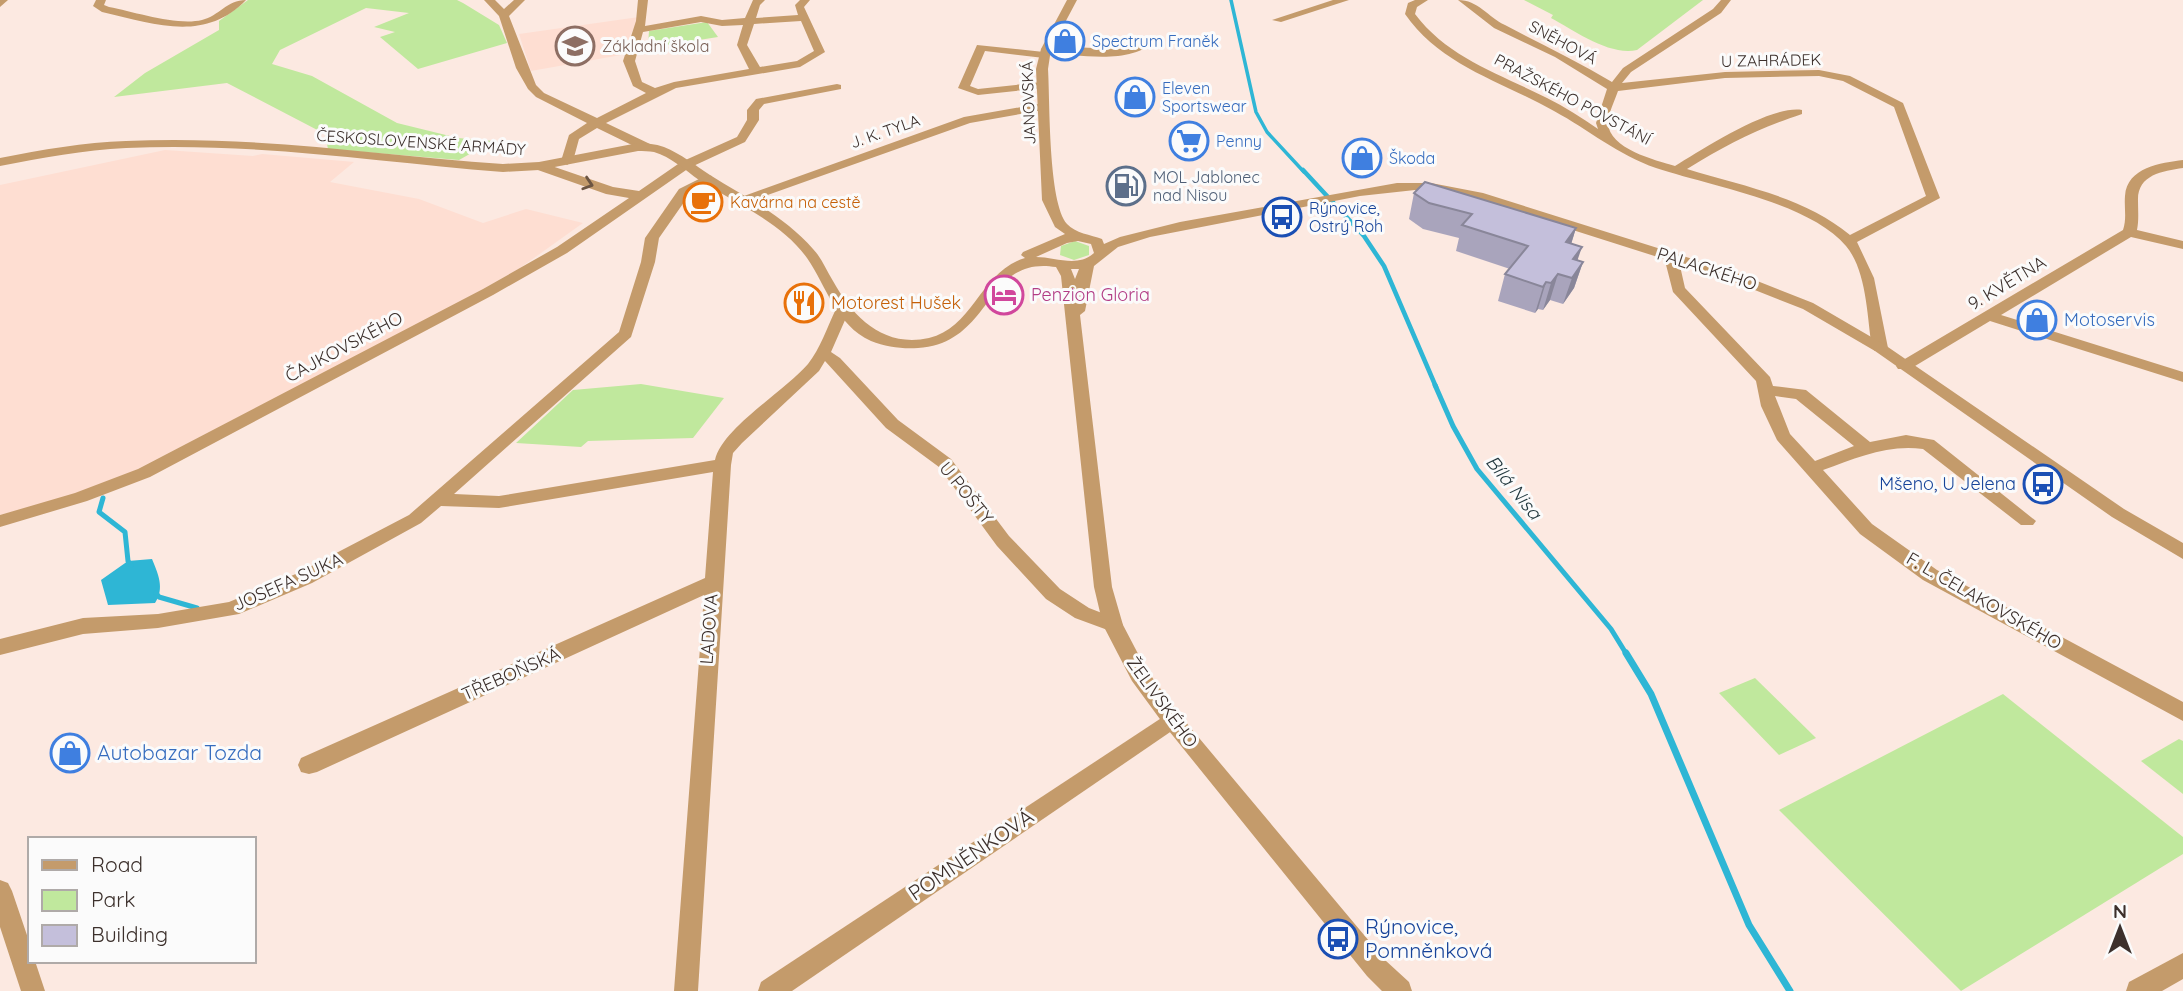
<svg xmlns="http://www.w3.org/2000/svg" width="2183" height="991" font-family="Quicksand,sans-serif">
<style>
.built{fill:#feded2}
.green{fill:#c0e89d}
.water{fill:#2eb6d5}
.lines{fill:none;stroke-linecap:round;stroke-linejoin:round}
.stream-far3{stroke:#2eb6d5;stroke-width:3.5}
.stream-far2{stroke:#2eb6d5;stroke-width:4.5}
.stream-far1{stroke:#2eb6d5;stroke-width:5}
.stream{stroke:#2eb6d5;stroke-width:7}
.minor{fill:#c49b6b;fill-rule:evenodd}
.tertiary{fill:#c49b6b;fill-rule:evenodd}
.wall{fill:#a9a4bc}
.shaded-wall{fill:#898699}
.building{fill:#c4bfdb;stroke:#898699;stroke-width:2}
.oneway{stroke:#6c5542}
.labels{text-anchor:middle;stroke-width:6;stroke-linejoin:round;paint-order:stroke}
.far-shop-label{font-size:16px;fill:#366cbe;stroke:#fbfbfb;text-anchor:start}
.far-street-label{font-size:16px;fill:#3c302c;stroke:#fbfbfb}
.far-education-label{font-size:16px;fill:#785e54;stroke:#fbfbfb;text-anchor:start}
.far-service-label{font-size:16px;fill:#4e5e75;stroke:#fbfbfb;text-anchor:start}
.far-food-label{font-size:16px;fill:#c56008;stroke:#fbfbfb;text-anchor:start}
.far-transit-label{font-size:16px;fill:#164399;stroke:#fbfbfb;text-anchor:start}
.street-label{font-size:18px;fill:#3c302c;stroke:#fbfbfb}
.hotel-label{font-size:18px;fill:#b23c85;stroke:#fbfbfb;text-anchor:start}
.food-label{font-size:18px;fill:#c56008;stroke:#fbfbfb;text-anchor:start}
.shop-label{font-size:18px;fill:#366cbe;stroke:#fbfbfb;text-anchor:start}
.transit-label{font-size:18px;fill:#164399;stroke:#fbfbfb;text-anchor:end}
.water-label{font-size:19px;font-style:italic;fill:#1e343a;stroke:#fbfbfb}
.near-shop-label{font-size:21px;fill:#366cbe;stroke:#fbfbfb;text-anchor:start}
.near-street-label{font-size:21px;fill:#3c302c;stroke:#fbfbfb}
.near-transit-label{font-size:21px;fill:#164399;stroke:#fbfbfb;text-anchor:start}
</style>
<rect width="100%" height="100%" fill="#fce9e1"/>
<g class="built">
<polygon points="639,17 621,55 531,71 519,34"/>
<polygon points="165,150 253,156 262,154 354,162 330,182 419,199 483,223 526,209 583,223 520,268 435,316 126,475 77,495 0,515 0,185"/>
</g>
<g class="green">
<polygon points="248,0 457,0 463,3 499,25 507,43 418,69 380,37 395,32 374,27 409,13 366,8 280,50 272,64 312,76 397,123 458,138 493,141 459,160 328,149 325,134 227,83 114,97 145,73 219,30 219,21"/>
<path d="M1524,0h179l-66,50c-28,6 -62,-19 -86,-32l2,-3z"/>
<polygon points="707,22 718,37 648,48 649,31"/>
<polygon points="1075,241 1089,246 1089,255 1074,260 1060,255 1061,246"/>
<polygon points="641,384 724,398 693,438 588,441 581,447 516,443 573,390"/>
<polygon points="1755,678 1816,738 1779,755 1719,693"/>
<polygon points="2003,694 2183,837 2183,854 1961,991 1779,810"/>
<polygon points="2179,739 2183,741 2183,794 2141,761"/>
</g>
<path class="water" d="M152,559c6,15 13,29 3,44l-47,2 -7,-25 27,-19z"/>
<g class="lines">
<polyline class="stream-far3" points="1231,0 1256,112 1267,132 1304,172"/>
<polyline class="stream-far2" points="1303,170 1364,236 1384,266 1436,387"/>
<g class="stream-far1">
<polyline points="1435,385 1453,426 1477,469 1611,629 1627,655"/>
<polyline points="103,498 99,512 125,532 128,561 131,565"/>
<polyline points="156,593 159,597 197,608"/>
</g>
<polyline class="stream" points="1626,653 1651,694 1749,925 1790,991"/>
<g class="minor">
<polygon points="0,0 8,0 0,7"/>
<path d="M96,0h10l-2,5 5,2c26,5 68,19 93,13 17,-4 25,-20 44,-20 -42,43 -91,24 -144,12l-9,-6z"/>
<path d="M484,0h11l9,9 10,-9h11l-16,16 27,69 8,8 53,25 49,-25 -13,-7 -10,-25 13,-40 2,-21h10l-3,26 56,-10 21,4 23,-2 8,-18h12l-5,5 -4,13 42,-3 -3,-10 5,-5h10l-6,7 21,45 -25,15 -124,21 -70,35 44,21v6h-8l-45,-22 -18,11 -6,22 -6,4 -6,-4 8,-26 18,-12 -51,-26 -8,-8 -12,-21 -17,-52zM801,21l13,30 -17,10 -37,6 -13,-22 7,-21zM701,22l21,4 21,-1 -6,20 12,24 -75,13 -19,6 -13,-6 -7,-21 8,-29z"/>
<polygon points="1333,0 1349,0 1281,22 1272,20"/>
<path d="M1415,0h13l-11,7 -2,7c33,44 85,60 132,84 18,9 35,20 51,31l-2,-6 11,-34 -52,-32 -61,-29 -36,-28c20,0 30,17 47,25 36,19 72,36 107,57l11,-14 90,-59 8,-9h10l-10,13 -90,59 -9,11 103,-11 94,-2 31,6 53,27 37,95 -83,44 17,36 14,70 -3,3h-10l-3,-3c-5,-31 -5,-77 -26,-102 -37,-44 -136,-60 -190,-78 -38,-13 -67,-38 -102,-57 -53,-30 -113,-45 -149,-97l3,-11zM1819,76l24,5 51,26 32,89 -76,39c-45,-38 -108,-49 -163,-66 41,-25 70,-40 115,-55v-4c-32,-5 -99,39 -127,56 -20,-6 -66,-17 -67,-43 0,-9 7,-23 10,-32l107,-13z"/>
<path d="M1152,36l5,3c-25,27 -78,16 -111,13l3,3 -5,3 -59,-7 -15,35 8,3 64,-7 6,3 -6,3 -64,7 -20,-7 19,-43 67,7 -3,-3 5,-3 72,3 22,-6z"/>
<polygon points="837,84 841,85 841,89 764,104 759,110 759,120 745,142 689,168 567,253 493,295 150,477 87,501 0,527 0,515 75,493 138,469 483,289 557,247 629,198 606,194 535,169 535,163 543,163 613,187 639,191 681,162 737,137 747,120 747,110 756,99"/>
<polygon points="1044,103 1048,105 1048,109 970,123 745,203 740,204 733,200 964,117"/>
<path d="M2183,160v8c-21,3 -46,7 -45,33 0,10 1,19 -1,29l46,11v8l-52,-12 -130,78 182,57v10l-193,-61 -80,48h-12l-2,-3 2,-3 225,-133c4,-12 1,-22 2,-34 2,-29 36,-33 58,-36z"/>
<path d="M707,175l5,1v6l-23,13 -30,43 -4,24 -24,75 -177,157 45,2 216,-36c7,-32 70,-69 93,-96 12,-15 19,-36 27,-53l7,-4 7,4 -18,41 9,6 58,62 53,39 58,77 51,53 29,19 31,12 3,5 -3,5 -7,2 -38,-14 -29,-19 -49,-53 -58,-79 -53,-39 -61,-67 -6,10 -77,72 -9,10 -2,12 -33,526h-24l30,-396 -387,177 -8,2 -8,-2 -3,-7 3,-7 404,-180 8,-106 -214,36 -58,-2 -20,17 -109,60 -73,31 -81,14 -75,6 -83,21v-16l83,-21 75,-4 71,-12 69,-29 111,-58 210,-183 22,-70 4,-24 34,-49z"/>
<path d="M1671,253l7,4 7,31 85,89 3,9 33,4 64,52 36,-7 28,5 102,81 -3,4h-12l-98,-76c-35,-5 -67,9 -100,21l49,54 65,46 246,132v19l-260,-141 -63,-46 -83,-94 -16,-34 -5,-25 -83,-89 -9,-35zM1775,396l21,3 58,47 -39,15 -25,-27z"/>
<polygon points="1172,711 1179,714 1182,720 1179,726 792,991 758,991 761,982"/>
<polygon points="2183,953 2183,979 2162,991 2126,991 2129,982"/>
</g>
<g class="tertiary">
<path d="M1067,0h10l-26,49 -3,20c2,33 0,133 19,155 8,9 24,11 35,15l2,5 16,-7 60,-15 217,-39h34l52,10 254,80 76,30 72,42 239,164 59,34v16l-71,-42 -237,-166 -72,-42 -76,-30 -252,-80 -60,-9 -55,6 -210,41 -32,10 -24,19 -9,45 -5,4 32,272 11,38 23,44 33,45 206,246 24,22 3,9h-30l-15,-15 -202,-250 -33,-45 -29,-56 -9,-38 -33,-311 -5,-9c-72,-12 -62,76 -138,81 -16,1 -32,-1 -47,-7 -35,-16 -44,-54 -64,-83 -25,-35 -73,-56 -108,-78 -14,-10 -28,-23 -45,-28 -5,-1 -11,-1 -16,-1l-99,19 -36,2c-125,-10 -251,-30 -377,-24 -42,2 -84,10 -126,18v-8c42,-8 84,-16 126,-17 126,-6 252,14 377,23l36,-2 99,-19c9,0 17,1 26,4 17,7 31,18 46,28 35,22 75,42 103,74 9,9 13,21 20,32 20,36 50,67 96,57 44,-10 52,-67 96,-80l-4,-3 2,-3 42,-18 -10,-7 -13,-27 -6,-131 5,-20zM1078,241l13,3 3,9c-16,15 -39,4 -58,4l31,-14zM1071,269h8l-4,10z"/>
<polygon points="0,880 8,883 12,891 30,944 30,961 35,961 45,991 21,991 0,927"/>
</g>
</g>
<polygon class="wall" points="1414,193 1576,228 1571,244 1578,260 1583,262 1574,288 1563,304 1550,300 1543,310 1538,309 1535,313 1498,301 1505,274 1510,269 1456,251 1459,238 1423,229 1409,219"/>
<g class="shaded-wall">
<polygon points="1576,228 1568,254 1566,242"/>
<polygon points="1582,247 1573,273 1573,259"/>
<polygon points="1583,262 1574,288 1563,304 1572,278"/>
<polygon points="1558,274 1550,300 1543,310 1551,283"/>
<polygon points="1546,282 1538,309 1535,313 1543,287"/>
</g>
<polygon class="building" points="1425,182 1576,228 1566,242 1582,247 1573,259 1583,262 1572,278 1558,274 1551,283 1546,282 1543,287 1505,274 1528,246 1462,225 1472,214 1429,203 1414,193"/>
<defs><path id="oneway-chevron" d="M-2-3.5L2.5 0L-2 3.5" fill="none" stroke-width="1.6" stroke-linecap="round" stroke-linejoin="round" transform="scale(1.75)"/></defs>
<use class="oneway" href="#oneway-chevron" transform="translate(588 184) rotate(18)"/>
<defs>
<symbol id="shop-ring" viewBox="-11 -11 22 22"><circle r="9.5" fill="#fbfbfb" stroke="#3f7fe0" stroke-width="1.5"/><path d="M-5-2.5h2.3a2.7 3.5 0 0 1 5.4 0H5L5.5 6h-11ZM-1.5-2.5h3a1.5 2.3 0 0 0-3 0Z" fill="#3f7fe0"/></symbol>
<symbol id="school-ring" viewBox="-11 -11 22 22"><circle r="9.5" fill="#fbfbfb" stroke="#8d6e63" stroke-width="1.5"/><path d="M0-5L7-2L0 1L-7-2ZM-4 1L0 2.5L4 1V4Q0 6-4 4Z" fill="#8d6e63"/></symbol>
<symbol id="supermarket-ring" viewBox="-11 -11 22 22"><circle r="9.5" fill="#fbfbfb" stroke="#3f7fe0" stroke-width="1.5"/><path d="M-6-5.5h2.5l.6 2H6L4.5 2H-2.5L-4.4-4H-6ZM-1.5 3.2a1.3 1.3 0 1 0 .1 0ZM3 3.2a1.3 1.3 0 1 0 .1 0Z" fill="#3f7fe0"/></symbol>
<symbol id="fuel-ring" viewBox="-11 -11 22 22"><circle r="9.5" fill="#fbfbfb" stroke="#5c6f8a" stroke-width="1.5"/><path d="M-5.5-6h7V0h2V4h1.3V-2.5L3-4.5l.8-.8L6-3V5H2.5V1h-1V6h-7ZM-4.2-4.7v3.2H.2V-4.7Z" fill="#5c6f8a"/></symbol>
<symbol id="cafe-ring" viewBox="-11 -11 22 22"><circle r="9.5" fill="#fbfbfb" stroke="#e8710a" stroke-width="1.5"/><path d="M-5.5-4.5H6V0H3Q3 3.5 0 3.5H-2.5Q-5.5 3.5-5.5 0ZM3-3.2v2h1.7v-2ZM-6 4.5H4V6H-6Z" fill="#e8710a"/></symbol>
<symbol id="bus-ring" viewBox="-11 -11 22 22"><circle r="9.5" fill="#fbfbfb" stroke="#1a4fb4" stroke-width="1.5"/><path d="M-5-6H5V4H4V6H2V4H-2V6H-4V4H-5ZM-3.5-4V0h7V-4ZM-3.5 1.2v1.5H-2V1.2ZM2 1.2v1.5H3.5V1.2Z" fill="#1a4fb4"/></symbol>
<symbol id="hotel-ring" viewBox="-11 -11 22 22"><circle r="9.5" fill="#fbfbfb" stroke="#d1479c" stroke-width="1.5"/><path d="M-6-4.5h1.5V1H6V5H4.5V3h-9V5H-6ZM-4 0a1.8 1.8 0 1 1 3.6 0ZM.5 0V-2.5h3Q6-2.5 6 0Z" fill="#d1479c"/></symbol>
<symbol id="restaurant-ring" viewBox="-11 -11 22 22"><circle r="9.5" fill="#fbfbfb" stroke="#e8710a" stroke-width="1.5"/><path d="M-5-6h1v4h1v-4h1v4h1v-4h1v5L-1.5 .5V6h-2V.5L-5-1ZM5-6V6H3V1.5H1.5Q1.5-4 5-6Z" fill="#e8710a"/></symbol>
</defs>
<g fill-rule="evenodd">
<use href="#shop-ring" x="1043" y="19" width="44" height="44"/>
<use href="#school-ring" x="553" y="24" width="44" height="44"/>
<use href="#shop-ring" x="1113" y="75" width="44" height="44"/>
<use href="#supermarket-ring" x="1167" y="119" width="44" height="44"/>
<use href="#shop-ring" x="1340" y="136" width="44" height="44"/>
<use href="#fuel-ring" x="1104" y="164" width="44" height="44"/>
<use href="#cafe-ring" x="681" y="180" width="44" height="44"/>
<use href="#bus-ring" x="1260" y="195" width="44" height="44"/>
<use href="#hotel-ring" x="982" y="273" width="44" height="44"/>
<use href="#restaurant-ring" x="782" y="281" width="44" height="44"/>
<use href="#shop-ring" x="2015" y="298" width="44" height="44"/>
<use href="#bus-ring" x="2021" y="462" width="44" height="44"/>
<use href="#shop-ring" x="48" y="731" width="44" height="44"/>
<use href="#bus-ring" x="1316" y="917" width="44" height="44"/>
</g>
<g class="labels">
<g class="far-shop-label">
<text x="1092" y="47">Spectrum Franěk</text>
<text x="1162" y="94">Eleven<tspan x="1162" dy="18">Sportswear</tspan></text>
<text x="1216" y="147">Penny</text>
<text x="1389" y="164">Škoda</text>
</g>
<g class="far-street-label">
<text transform="translate(1563 42) rotate(28)" y="6">SNĚHOVÁ</text>
<text transform="translate(1771 60) rotate(-1)" y="6">U ZAHRÁDEK</text>
<text transform="translate(1573 99) rotate(28)" y="6">PRAŽSKÉHO POVSTÁNÍ</text>
<text transform="translate(1028 103) rotate(-92)" y="6">JANOVSKÁ</text>
<text transform="translate(885 131) rotate(-19)" y="6">J. K. TYLA</text>
<text transform="translate(421 142) rotate(4)" y="6">ČESKOSLOVENSKÉ ARMÁDY</text>
</g>
<g class="far-education-label">
<text x="602" y="52">Základní škola</text>
</g>
<g class="far-service-label">
<text x="1153" y="183">MOL Jablonec<tspan x="1153" dy="18">nad Nisou</tspan></text>
</g>
<g class="far-food-label">
<text x="730" y="208">Kavárna na cestě</text>
</g>
<g class="far-transit-label">
<text x="1309" y="214">Rýnovice,<tspan x="1309" dy="18">Ostrý Roh</tspan></text>
</g>
<g class="street-label">
<text transform="translate(1707 269) rotate(18)" y="6">PALACKÉHO</text>
<text transform="translate(2007 283) rotate(-31)" y="6">9. KVĚTNA</text>
<text transform="translate(344 347) rotate(-28)" y="6">ČAJKOVSKÉHO</text>
<text transform="translate(966 493) rotate(51)" y="6">U POŠTY</text>
<text transform="translate(288 582) rotate(-24)" y="6">JOSEFA SUKA</text>
<text transform="translate(1984 601) rotate(30)" y="6">F. L. ČELAKOVSKÉHO</text>
<text transform="translate(709 629) rotate(-86)" y="6">LADOVA</text>
<text transform="translate(511 674) rotate(-24)" y="6">TŘEBOŇSKÁ</text>
<text transform="translate(1162 702) rotate(54)" y="6">ŽELIVSKÉHO</text>
</g>
<g class="hotel-label">
<text x="1031" y="301">Penzion Gloria</text>
</g>
<g class="food-label">
<text x="831" y="309">Motorest Hušek</text>
</g>
<g class="shop-label">
<text x="2064" y="326">Motoservis</text>
</g>
<g class="transit-label">
<text x="2016" y="490">Mšeno, U Jelena</text>
</g>
<g class="water-label">
<text transform="translate(1514 487) rotate(51)" y="7">Bílá Nisa</text>
</g>
<g class="near-shop-label">
<text x="97" y="760">Autobazar Tozda</text>
</g>
<g class="near-street-label">
<text transform="translate(971 855) rotate(-34)" y="7">POMNĚNKOVÁ</text>
</g>
<g class="near-transit-label">
<text x="1365" y="934">Rýnovice,<tspan x="1365" dy="24">Pomněnková</tspan></text>
</g>
</g>
<rect x="28" y="837" width="228" height="126" fill="#fbfbfb" stroke="#afaaa8" stroke-width="2"/>
<rect x="42" y="860" width="35" height="10" fill="#c49b6b" stroke="#afaaa8" stroke-width="2"/>
<text x="91" y="872" font-size="21" fill="#3c302c">Road</text>
<rect x="42" y="890" width="35" height="21" fill="#c0e89d" stroke="#afaaa8" stroke-width="2"/>
<text x="91" y="907" font-size="21" fill="#3c302c">Park</text>
<rect x="42" y="925" width="35" height="21" fill="#c4bfdb" stroke="#afaaa8" stroke-width="2"/>
<text x="91" y="942" font-size="21" fill="#3c302c">Building</text>
<g transform="translate(2120 928)" stroke="#fbfbfb" stroke-width="5" paint-order="stroke">
<path d="M0-5L12 26L0 18L-12 26Z" fill="#3c302c"/>
<text y="-10" font-size="19" font-weight="bold" text-anchor="middle" fill="#3c302c">N</text>
</g>
</svg>
